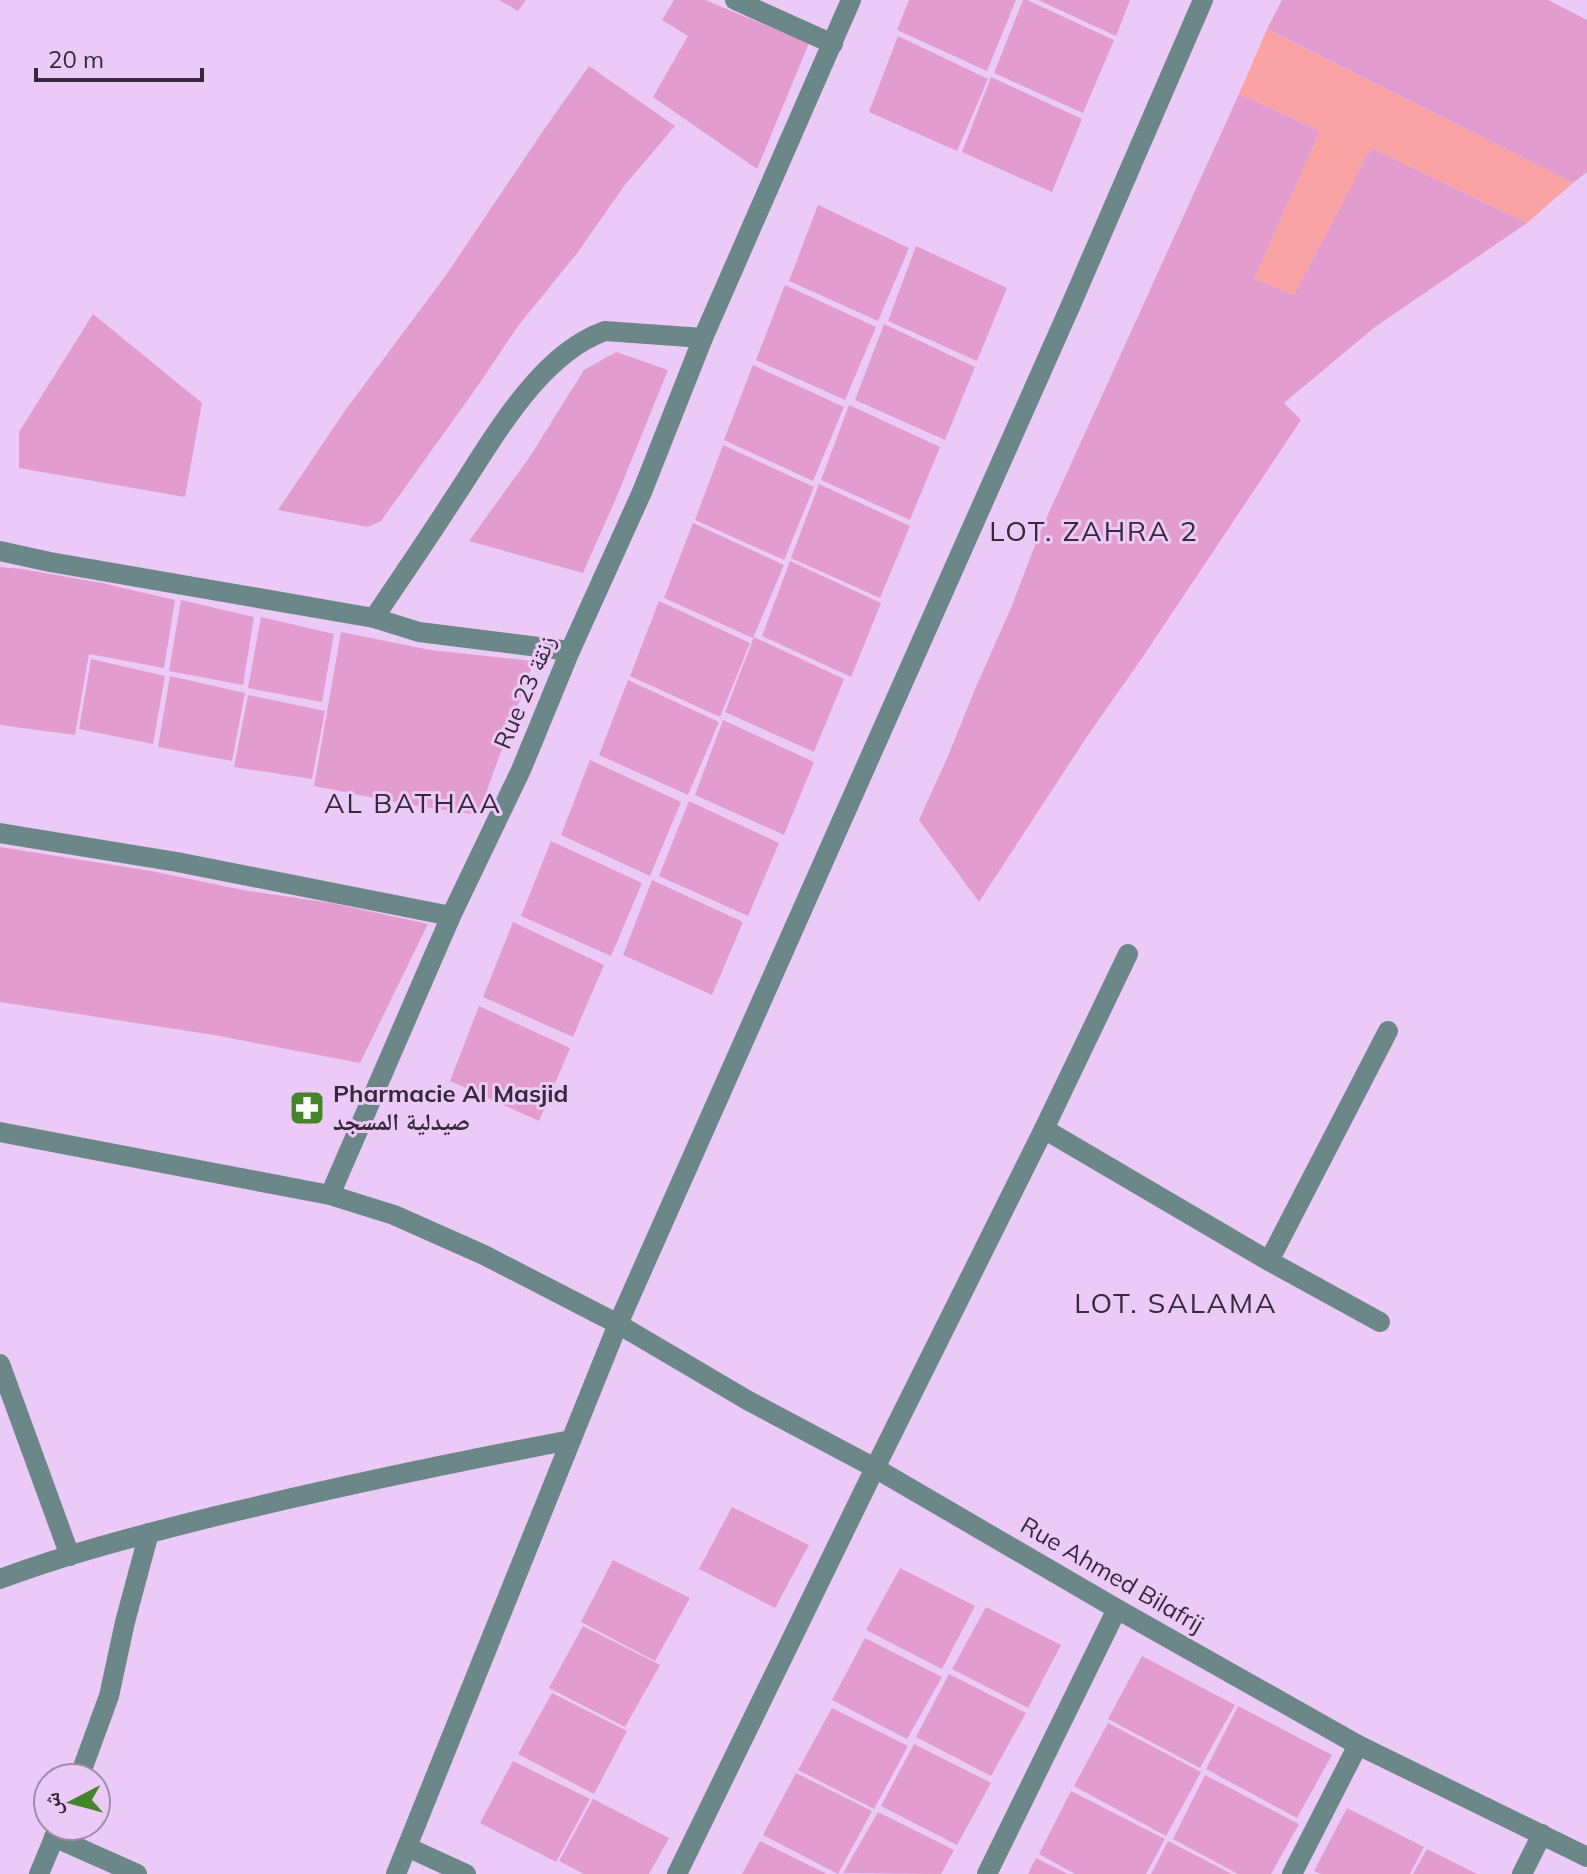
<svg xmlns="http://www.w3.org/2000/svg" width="1587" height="1874" font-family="Mulish,'Noto Naskh Arabic',sans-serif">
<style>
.green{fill:#faa3a5}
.building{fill:#e39cce}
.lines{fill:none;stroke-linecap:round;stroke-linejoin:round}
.minor{stroke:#6b8788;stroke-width:20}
.labels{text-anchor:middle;stroke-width:6;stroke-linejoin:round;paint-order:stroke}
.street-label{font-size:24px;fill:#37293b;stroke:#eccaf7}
.poi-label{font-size:24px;font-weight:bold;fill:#37293b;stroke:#eccaf7;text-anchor:start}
.quarter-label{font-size:28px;letter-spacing:2px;fill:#37293b;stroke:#eccaf7}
</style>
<rect width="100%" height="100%" fill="#eccaf7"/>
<polygon class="green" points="1267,29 1573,183 1527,223 1371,148 1294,295 1254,279 1320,131 1239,94"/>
<g class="building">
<polygon points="499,0 526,0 518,11"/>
<polygon points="674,0 705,0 809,43 757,169 653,97 688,36 662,20"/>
<polygon points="909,0 1016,0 987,71 897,30"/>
<polygon points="1023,0 1027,0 1114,40 1083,113 994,73"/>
<polygon points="1038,0 1130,0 1116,36"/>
<polygon points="1282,0 1548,0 1587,20 1587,172 1573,183 1267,29"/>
<polygon points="898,36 988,79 957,151 869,112"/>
<polygon points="589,66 675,126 624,186 578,252 518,326 477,387 381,521 368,527 278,510 344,412 446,275 545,128"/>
<polygon points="991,77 1082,119 1052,192 962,152"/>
<polygon points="1239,94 1320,131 1254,279 1294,295 1371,148 1527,223 1375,327 1284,403 1301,420 1140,661 1088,735 979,902 919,820 948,756 975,689 1011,608 1040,532"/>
<polygon points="818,205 909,248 878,321 789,281"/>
<polygon points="916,246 1007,288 977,361 888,321"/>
<polygon points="785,285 876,327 845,400 756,360"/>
<polygon points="93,314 202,403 185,497 19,468 19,432"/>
<polygon points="884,324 975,367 945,440 855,400"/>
<polygon points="616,352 668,370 617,496 583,573 469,541 529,458 584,370"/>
<polygon points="753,365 844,407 813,481 724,440"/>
<polygon points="849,405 940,447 910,520 821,480"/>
<polygon points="723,445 814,487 784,560 695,520"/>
<polygon points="819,484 910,526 880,598 791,558"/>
<polygon points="693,523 784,565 753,638 664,598"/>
<polygon points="790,561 881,603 851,677 762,636"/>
<polygon points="0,567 22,569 102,583 175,600 164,668 89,654 75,735 0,725"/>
<polygon points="181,600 254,617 243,685 169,671"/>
<polygon points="659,601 750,643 720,717 630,676"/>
<polygon points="261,617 334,634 322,702 248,688"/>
<polygon points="341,632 430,650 534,661 478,815 405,804 314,786"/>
<polygon points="754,637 844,679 814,752 725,712"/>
<polygon points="91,659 165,676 153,744 79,729"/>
<polygon points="170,676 245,693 232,761 158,747"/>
<polygon points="628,680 719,722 688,795 599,755"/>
<polygon points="248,695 325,711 312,779 234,767"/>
<polygon points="723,720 814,762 784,835 695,795"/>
<polygon points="590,760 681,802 650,876 561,835"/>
<polygon points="689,801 779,843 748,916 659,876"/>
<polygon points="551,841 642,883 611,956 521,916"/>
<polygon points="0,847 151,871 243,890 331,903 428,924 360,1063 214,1035 0,1002"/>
<polygon points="652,880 743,922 712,995 623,955"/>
<polygon points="513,922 604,965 573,1037 483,997"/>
<polygon points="479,1006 570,1048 539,1121 450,1081"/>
<polygon points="732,1507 809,1545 775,1608 699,1569"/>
<polygon points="613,1560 690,1598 655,1661 581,1622"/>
<polygon points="900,1568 975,1606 942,1669 866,1630"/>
<polygon points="986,1607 1061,1645 1028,1708 952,1669"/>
<polygon points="583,1626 660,1665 625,1727 549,1688"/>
<polygon points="865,1638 942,1677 907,1739 832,1700"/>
<polygon points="1142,1656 1235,1705 1200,1768 1108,1719"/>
<polygon points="949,1674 1026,1713 991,1776 916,1737"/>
<polygon points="552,1693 627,1731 594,1794 518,1754"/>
<polygon points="1238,1706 1332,1755 1297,1818 1206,1769"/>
<polygon points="832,1708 908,1746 874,1809 798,1770"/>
<polygon points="1108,1723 1201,1772 1166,1836 1074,1786"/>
<polygon points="914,1744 991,1783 957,1845 881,1806"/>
<polygon points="513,1761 590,1799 556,1862 480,1823"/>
<polygon points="796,1773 872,1811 838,1874 763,1835"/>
<polygon points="1205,1775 1299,1824 1271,1874 1238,1874 1173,1839"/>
<polygon points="1071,1791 1165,1839 1146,1874 1075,1874 1039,1854"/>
<polygon points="593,1799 669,1838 649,1874 584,1874 559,1861"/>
<polygon points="1347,1808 1424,1847 1410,1874 1321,1874 1314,1871"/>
<polygon points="878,1812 954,1850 941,1874 843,1873"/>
<polygon points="760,1841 827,1874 742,1874"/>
<polygon points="1168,1841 1232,1874 1151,1874"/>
<polygon points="1427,1849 1477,1874 1413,1874"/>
<polygon points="1036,1858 1068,1874 1028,1874"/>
</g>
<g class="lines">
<g class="minor">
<polyline points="735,0 833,44"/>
<polyline points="0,551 50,562 374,618 419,632 570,651"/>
<path d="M374,618c26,-39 53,-78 78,-117 39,-58 85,-146 153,-170l98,7"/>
<polyline points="0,833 177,862 451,916"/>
<polyline points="1044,1129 1269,1261 1388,1031"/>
<polyline points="0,1132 330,1195 394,1215 484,1255 618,1324 747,1400 875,1468 1117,1609 1358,1745 1587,1857"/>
<polyline points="330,1195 451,916 521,770 570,651 642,492 703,338 851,0"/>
<polyline points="1269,1261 1380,1322"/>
<polyline points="0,1364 70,1556"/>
<path d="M0,1579c69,-26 141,-44 212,-62 119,-29 238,-54 359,-77"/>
<polyline points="79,1778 109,1696 125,1622 149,1533"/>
<polyline points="54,1837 137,1874"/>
<polyline points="407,1847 466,1874"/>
<polyline points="39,1874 59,1826"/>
<polyline points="396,1874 618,1324 1070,307 1203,0"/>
<polyline points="677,1874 875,1468 1044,1129 1128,954"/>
<polyline points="987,1874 1117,1609"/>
<polyline points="1292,1874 1358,1745"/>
<polyline points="1522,1874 1542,1834"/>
</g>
</g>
<defs>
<symbol id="pharmacy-square" viewBox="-11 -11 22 22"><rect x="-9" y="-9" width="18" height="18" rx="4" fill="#438528" stroke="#eccaf7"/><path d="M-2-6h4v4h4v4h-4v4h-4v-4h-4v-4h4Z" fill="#fff"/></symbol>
</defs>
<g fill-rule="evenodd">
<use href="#pharmacy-square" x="287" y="1088" width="40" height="40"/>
</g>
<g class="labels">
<g class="street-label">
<text transform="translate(525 692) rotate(-67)" y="8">Rue 23 زنقة</text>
<text transform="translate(1112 1575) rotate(30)" y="8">Rue Ahmed Bilafrij</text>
</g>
<g class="poi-label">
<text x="333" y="1102">Pharmacie Al Masjid<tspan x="333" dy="28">صيدلية المسجد</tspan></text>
</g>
<g class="quarter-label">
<text x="1094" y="541">LOT. ZAHRA 2</text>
<text x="413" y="813">AL BATHAA</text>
<text x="1176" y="1313">LOT. SALAMA</text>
</g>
</g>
<g transform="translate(72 1802) rotate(264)"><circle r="38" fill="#eccaf7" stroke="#a48aac" stroke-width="2"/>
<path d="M0-6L14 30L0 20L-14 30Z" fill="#438528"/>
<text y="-12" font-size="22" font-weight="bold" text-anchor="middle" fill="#37293b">ش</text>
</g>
<path d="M36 68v12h166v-12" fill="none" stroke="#37293b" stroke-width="4"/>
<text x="48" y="68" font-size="24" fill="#37293b" stroke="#eccaf7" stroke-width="6" paint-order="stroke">20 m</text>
</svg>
